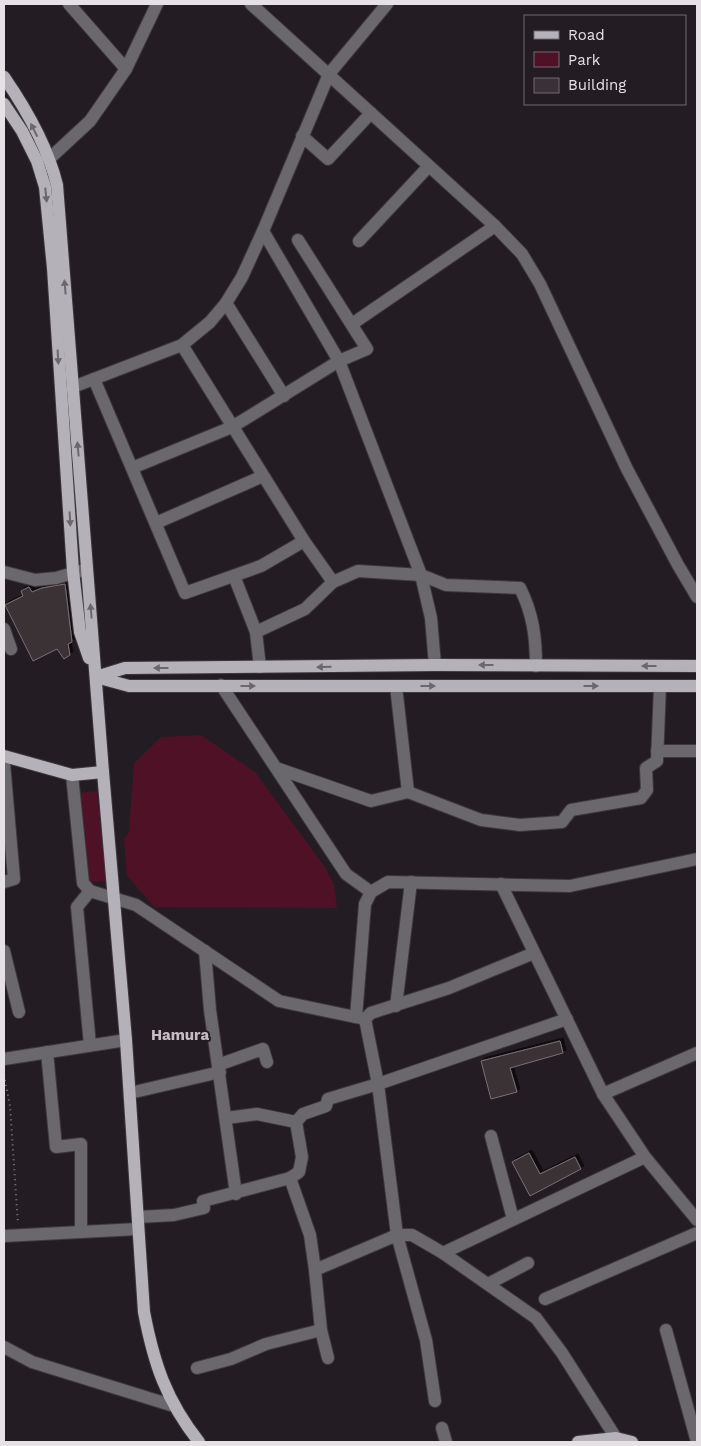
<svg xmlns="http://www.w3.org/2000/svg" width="701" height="1446" font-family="'Work Sans',sans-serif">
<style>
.green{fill:#4f1125}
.building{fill:#3a3136;stroke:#7a7075;filter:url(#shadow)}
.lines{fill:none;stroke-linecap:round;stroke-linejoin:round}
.minor-casing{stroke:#3e383e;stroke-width:14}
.major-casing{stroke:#3e383e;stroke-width:14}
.path{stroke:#837e83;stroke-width:2;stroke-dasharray:1 4;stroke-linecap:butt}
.minor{stroke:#6a686c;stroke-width:12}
.major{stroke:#b5b1b9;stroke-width:12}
.oneway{fill:#6c676e}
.labels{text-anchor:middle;stroke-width:4;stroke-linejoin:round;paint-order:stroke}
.quarter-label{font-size:15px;font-weight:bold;fill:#c5bcc4;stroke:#231d23}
</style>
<defs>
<filter id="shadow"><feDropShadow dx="3" dy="-3" stdDeviation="0" flood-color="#0009"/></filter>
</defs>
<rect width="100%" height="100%" fill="#231d23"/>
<g class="green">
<polygon points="201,735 255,772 325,867 334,885 337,908 154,907 127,876 124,839 129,832 134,763 161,737"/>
<polygon points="97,791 106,881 89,882 79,793"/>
</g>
<g class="building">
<polygon points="65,584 72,642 68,644 70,655 64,659 57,649 33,661 5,605 23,596 21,591 29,587 32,592 42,588"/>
<polygon points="560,1041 563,1053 510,1068 517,1092 491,1099 481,1061"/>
<polygon points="529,1153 540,1174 575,1157 581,1169 530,1196 512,1162"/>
</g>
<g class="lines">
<defs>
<g id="minor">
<polyline points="69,4 126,69 157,4"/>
<polyline points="251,4 495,226 522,254 540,284 627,469 678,565 697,597"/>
<polyline points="302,136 328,159 371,113"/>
<polyline points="49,159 90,121 126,69"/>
<polyline points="263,231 339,361 421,575 431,618 435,665"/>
<polyline points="359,241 429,166"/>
<polyline points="226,303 284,396"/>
<polyline points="352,324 495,226"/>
<path d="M182,345l122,196 29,41 25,-11 63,4 25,10 74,3c13,26 16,49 16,78"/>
<polyline points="94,379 185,593 261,566 304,541"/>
<polyline points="73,387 182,345 210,322 226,303 242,277 263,231 329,74 387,4"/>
<polyline points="132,468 232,427 339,361 367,349 298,240"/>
<polyline points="156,523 263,476"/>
<polyline points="4,572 35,580 56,578 84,570"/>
<polyline points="234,576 256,632 260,667"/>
<polyline points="4,629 11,649"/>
<polyline points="256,632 305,609 333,582"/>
<polyline points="221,685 346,874 371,892"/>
<polyline points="396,686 408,792"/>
<polyline points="657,751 697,751"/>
<polyline points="4,763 14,879 4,882"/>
<polyline points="279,769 371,801 408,792 481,820 520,825 562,822 571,810 641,798 647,790 646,768 657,761 660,686"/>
<polyline points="72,775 83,883 90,891 136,905 279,1001 365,1019 378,1084 397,1235 412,1235 443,1253 536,1318 562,1353 616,1438"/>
<polyline points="501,884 603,1094 645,1157 697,1220"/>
<polyline points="90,891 77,907 90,1045"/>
<polyline points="4,951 19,1012"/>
<polyline points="205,951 210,1010 236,1194"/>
<polyline points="396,1006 411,882"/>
<polyline points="356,1017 365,904 371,892 388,882 570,886 697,859"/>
<polyline points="365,1019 371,1013 449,988 534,953"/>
<polyline points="47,1052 56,1147 81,1144 81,1232"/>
<polyline points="4,1059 126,1040"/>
<polyline points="218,1065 263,1049 267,1062"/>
<polyline points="130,1093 220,1072"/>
<polyline points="603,1094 697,1053"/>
<polyline points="226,1118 257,1114 296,1122 303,1114 326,1106 328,1099 378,1084 567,1019"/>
<polyline points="491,1136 513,1219"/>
<polyline points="290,1178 299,1172 302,1157 296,1122"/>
<polyline points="138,1217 174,1215 204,1208 203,1201 290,1178 310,1235 315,1270 397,1235 426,1340 435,1401"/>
<polyline points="4,1236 138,1229"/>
<polyline points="443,1253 645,1157"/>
<polyline points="315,1270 321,1330 328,1358"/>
<polyline points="488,1284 528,1263"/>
<polyline points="545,1299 697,1233"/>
<polyline points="666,1330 697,1442"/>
<polyline points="4,1347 32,1362 174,1406"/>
<polyline points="197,1368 231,1359 266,1344 321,1330"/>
<polyline points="442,1428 446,1442"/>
</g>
<g id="major">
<path d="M4,77c22,32 44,71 53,108l46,587 23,268 18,272c10,52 22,88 55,130"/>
<polyline points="4,104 22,131 37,161 45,187 53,268 73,571 80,632 89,658"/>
<polyline points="96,677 125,668 435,665 697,666"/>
<polyline points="96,677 129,686 697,686"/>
<polyline points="4,756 72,775 103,772"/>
<polyline points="578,1442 616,1438 632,1442"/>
</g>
</defs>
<use href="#minor" class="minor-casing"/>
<use href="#major" class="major-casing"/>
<polyline class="path" points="4,1075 10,1106 18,1224"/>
<use href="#minor" class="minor"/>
<use href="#major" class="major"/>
</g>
<defs><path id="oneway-solid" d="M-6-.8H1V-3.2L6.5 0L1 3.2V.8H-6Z" transform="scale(1.25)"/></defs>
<g class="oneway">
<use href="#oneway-solid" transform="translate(34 130) rotate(-117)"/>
<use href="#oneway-solid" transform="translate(46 195) rotate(84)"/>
<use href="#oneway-solid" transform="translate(65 287) rotate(-95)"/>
<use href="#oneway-solid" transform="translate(58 357) rotate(87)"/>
<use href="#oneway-solid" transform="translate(78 449) rotate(-95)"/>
<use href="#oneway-solid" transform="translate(70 519) rotate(87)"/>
<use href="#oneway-solid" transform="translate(91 611) rotate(-95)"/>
<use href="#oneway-solid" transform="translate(486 665) rotate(-180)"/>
<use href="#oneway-solid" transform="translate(649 666) rotate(-180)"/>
<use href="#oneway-solid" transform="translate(324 667) rotate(179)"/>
<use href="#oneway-solid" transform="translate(161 668) rotate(180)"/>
<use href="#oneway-solid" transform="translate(248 686)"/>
<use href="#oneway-solid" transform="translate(428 686)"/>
<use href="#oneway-solid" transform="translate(591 686)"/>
</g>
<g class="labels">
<g class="quarter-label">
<text x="180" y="1040">Hamura</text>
</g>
</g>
<rect width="701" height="1446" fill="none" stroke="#e5e1e5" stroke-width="10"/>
<rect x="524" y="15" width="162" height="90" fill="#231d23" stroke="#716b71"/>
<rect x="534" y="31" width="25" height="8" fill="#b5b1b9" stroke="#716b71"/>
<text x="568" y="40" font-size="15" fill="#e5e1e5">Road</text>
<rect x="534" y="52" width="25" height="15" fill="#4f1125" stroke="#716b71"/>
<text x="568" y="65" font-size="15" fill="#e5e1e5">Park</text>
<rect x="534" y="78" width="25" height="15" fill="#3a3136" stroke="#716b71"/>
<text x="568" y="90" font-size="15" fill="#e5e1e5">Building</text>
</svg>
